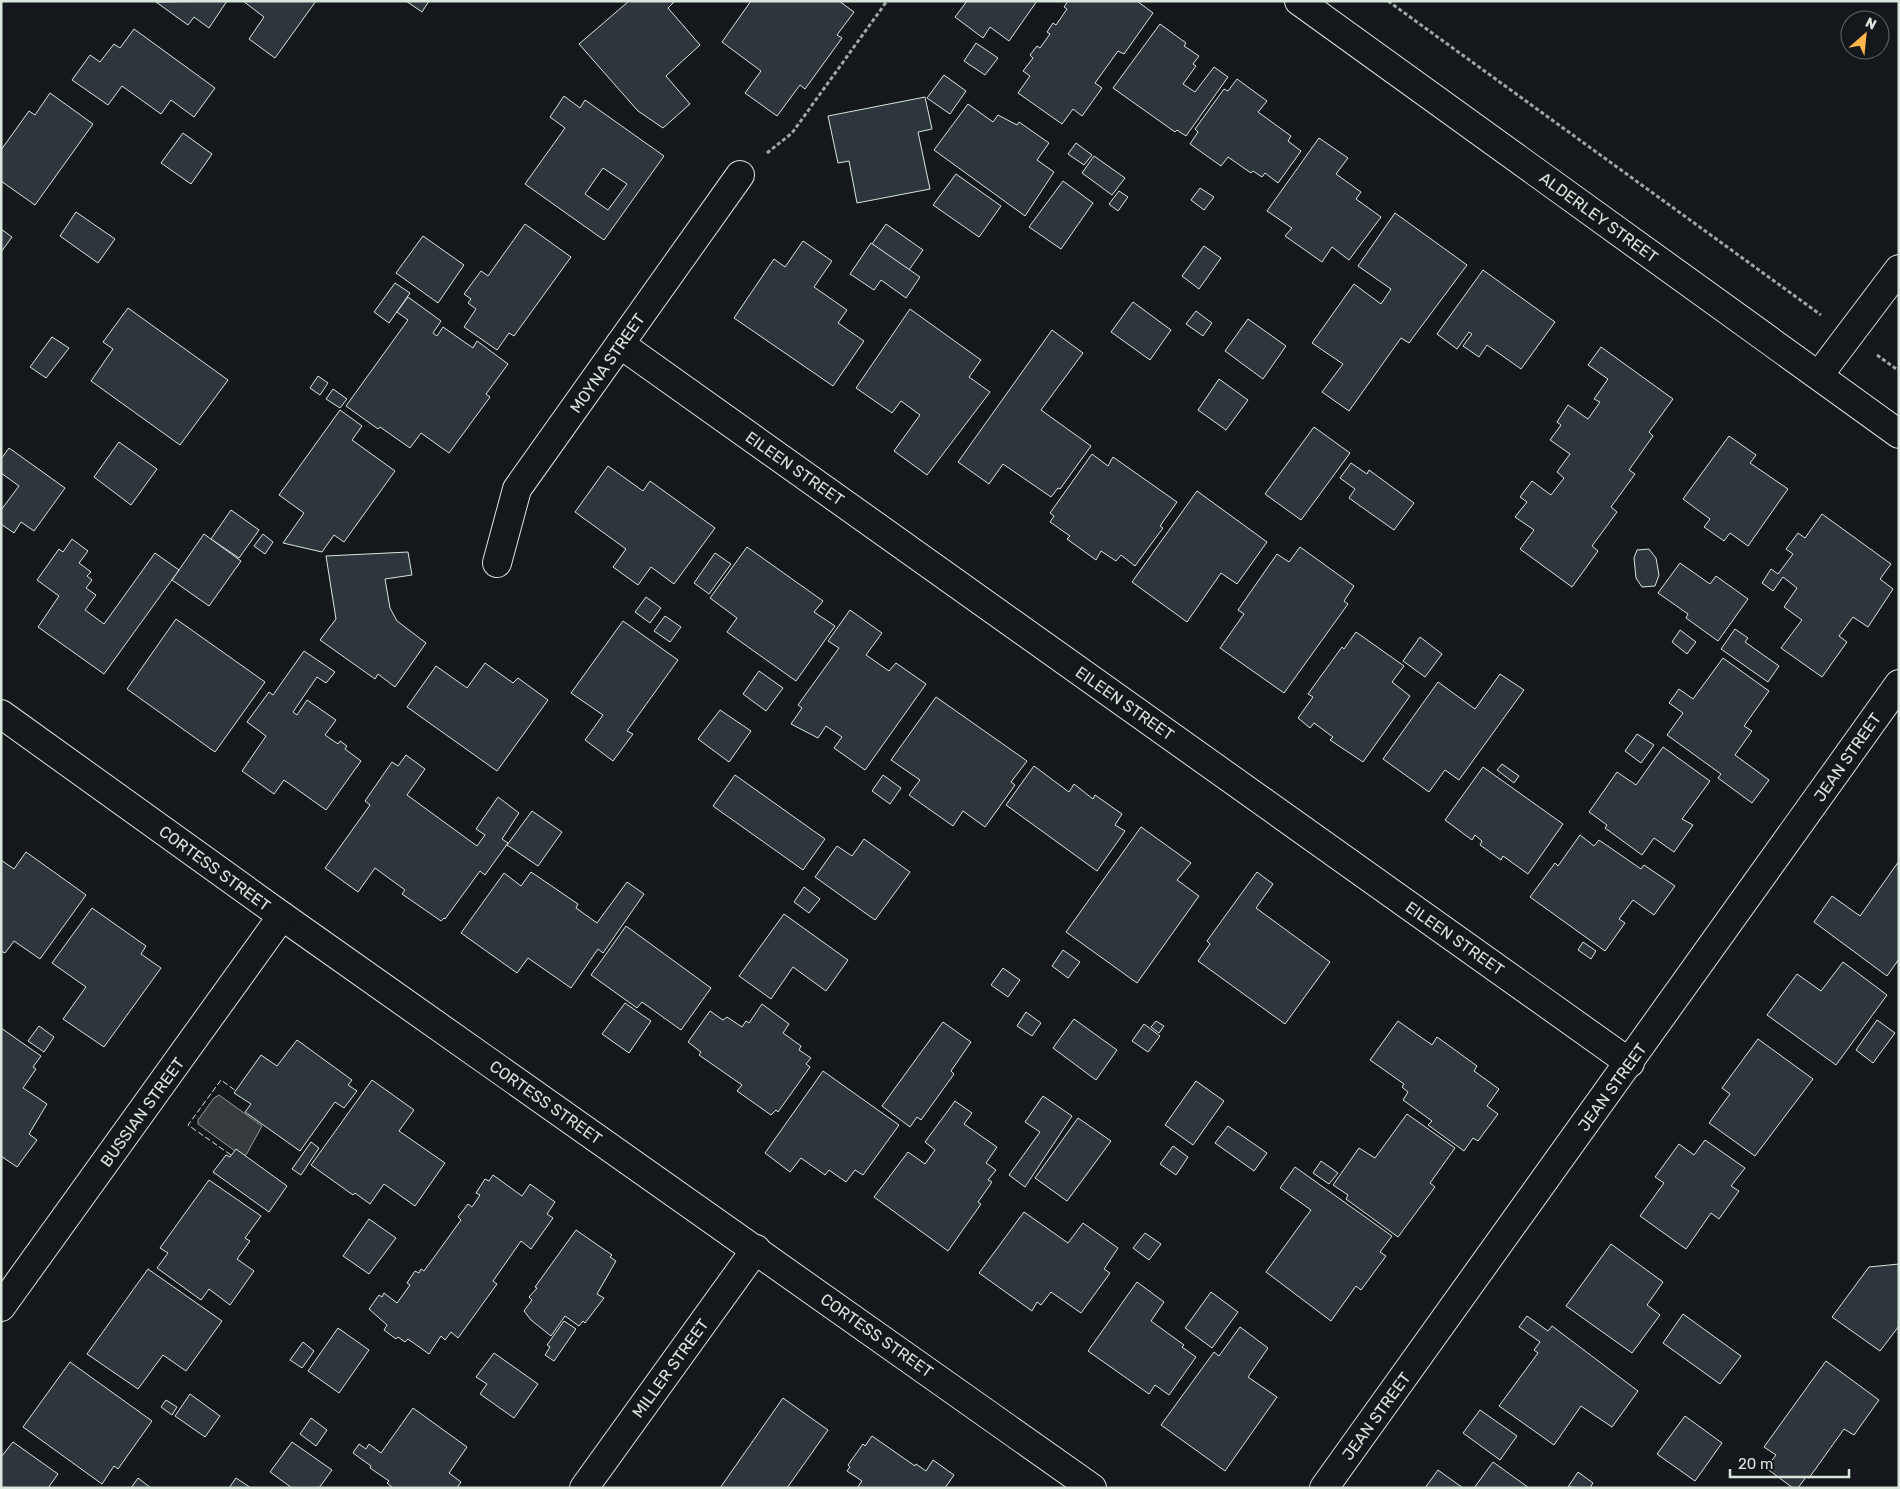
<svg xmlns="http://www.w3.org/2000/svg" width="1900" height="1489" font-family="Rubik,sans-serif">
<style>
.water{fill:#363b3e;stroke:#939e99}
.building{fill:#2c363c;stroke:#d8e6dc;fill-rule:evenodd}
.lines{fill:none;stroke-linecap:round;stroke-linejoin:round}
.minor-casing{stroke:#d8e6dc;stroke-width:30}
.tertiary-casing{stroke:#d8e6dc;stroke-width:30}
.path{stroke:#9da8a2;stroke-width:3;stroke-dasharray:4 2.5;stroke-linecap:butt}
.minor{stroke:#14181c;stroke-width:28}
.tertiary{stroke:#14181c;stroke-width:28}
.fence{stroke:#d8e6dc;stroke-width:1;stroke-dasharray:6 2.5;stroke-linecap:butt}
.labels{text-anchor:middle;stroke-width:4;stroke-linejoin:round;paint-order:stroke}
.street-label{font-size:16px;fill:#d8e6dc;stroke:#14181c}
</style>
<rect width="100%" height="100%" fill="#14181c"/>
<polygon class="water" points="219,1095 262,1126 246,1155 242,1156 198,1124 198,1120 214,1098"/>
<g class="building">
<polygon points="227,1 209,28 194,17 188,25 156,2"/>
<polygon points="243,1 316,1 275,58 249,39 264,17"/>
<polygon points="406,1 429,1 422,12"/>
<polygon points="629,1 675,1 668,8 700,45 666,76 690,104 663,128 638,111 579,44"/>
<polygon points="751,1 839,1 854,12 837,35 842,38 805,89 800,85 777,116 745,93 761,71 722,42"/>
<polygon points="967,1 1037,1 1009,41 990,27 983,38 955,17"/>
<polygon points="1068,1 1137,1 1153,13 1124,54 1118,51 1095,83 1102,88 1082,116 1073,109 1062,124 1018,93 1030,76 1023,71 1033,58 1030,55 1037,46 1040,48 1050,34 1047,32 1053,23 1056,25 1067,9 1064,7"/>
<polygon points="1160,24 1186,43 1184,46 1199,56 1193,64 1196,66 1183,84 1195,92 1214,67 1228,77 1186,136 1177,130 1175,132 1113,88"/>
<polygon points="134,29 215,88 194,117 171,100 161,114 122,86 108,105 72,80 90,55 100,62 114,44 120,48"/>
<polygon points="976,43 998,58 985,75 964,61"/>
<polygon points="944,75 966,91 950,114 927,98"/>
<polygon points="1237,79 1267,101 1258,112 1291,136 1288,141 1301,151 1278,183 1265,173 1262,177 1253,171 1251,173 1228,157 1221,166 1190,144 1198,132 1195,129 1224,89 1228,91"/>
<polygon points="50,93 93,124 35,205 1,181 1,150 29,111 35,115"/>
<path d="M564,96l16,12 5,-8 79,56 -60,84 -79,-56 40,-56 -15,-11zM603,168l24,16 -19,26 -23,-16z"/>
<polygon points="925,97 932,129 918,132 930,189 857,203 849,161 838,163 828,116"/>
<polygon points="968,104 993,122 998,115 1017,125 1019,122 1049,143 1037,160 1054,172 1025,216 934,150"/>
<polygon points="183,133 212,154 191,184 161,163"/>
<polygon points="1319,138 1348,158 1336,174 1361,192 1356,199 1381,217 1349,260 1332,247 1322,262 1285,236 1292,228 1267,211"/>
<polygon points="1076,143 1092,155 1084,165 1068,154"/>
<polygon points="1094,156 1125,178 1112,195 1082,173"/>
<polygon points="956,174 1001,206 979,237 933,205"/>
<polygon points="1063,181 1093,203 1061,249 1029,227"/>
<polygon points="1200,188 1214,197 1204,210 1191,200"/>
<polygon points="1119,191 1128,197 1118,211 1109,204"/>
<polygon points="76,212 115,239 98,263 60,236"/>
<polygon points="1395,213 1467,265 1409,343 1401,338 1349,411 1322,392 1343,364 1312,343 1354,284 1381,304 1391,289 1358,266"/>
<polygon points="525,224 571,257 514,336 509,333 497,350 464,327 476,309 468,303 471,299 464,294 481,271 488,276"/>
<polygon points="886,224 923,250 909,270 872,244"/>
<polygon points="1,229 12,237 1,252"/>
<polygon points="423,236 464,265 438,303 396,273"/>
<polygon points="803,241 832,261 814,287 847,310 838,323 864,341 833,386 734,318 774,259 785,267"/>
<polygon points="871,243 920,277 906,298 881,280 874,290 850,274"/>
<polygon points="1204,246 1221,258 1199,289 1182,276"/>
<polygon points="1483,270 1555,322 1521,369 1487,345 1479,357 1463,346 1472,334 1469,332 1457,349 1437,334"/>
<polygon points="395,283 410,293 389,323 374,312"/>
<polygon points="408,297 441,321 433,333 437,336 443,327 473,348 477,341 508,364 486,394 490,397 449,453 421,433 410,448 380,427 378,429 346,406 408,320 397,312"/>
<polygon points="1133,302 1171,330 1150,360 1111,332"/>
<polygon points="128,308 228,380 180,445 91,381 113,349 103,342"/>
<polygon points="910,309 981,360 969,377 990,392 927,475 894,451 920,415 901,401 892,413 856,388"/>
<polygon points="1196,311 1212,323 1203,336 1186,324"/>
<polygon points="1248,319 1286,346 1263,379 1225,351"/>
<polygon points="1052,330 1083,353 1041,410 1091,446 1060,489 1058,488 1051,497 1003,464 989,484 958,462"/>
<polygon points="52,337 69,348 46,378 30,367"/>
<polygon points="1601,347 1673,399 1649,432 1653,436 1629,470 1635,474 1611,507 1617,512 1592,546 1598,551 1572,587 1520,549 1534,530 1515,517 1527,502 1520,497 1532,481 1551,495 1564,478 1557,472 1570,454 1550,440 1561,425 1557,422 1568,405 1588,419 1600,402 1594,399 1608,379 1588,365"/>
<polygon points="318,376 328,383 320,395 310,388"/>
<polygon points="1219,379 1248,400 1226,430 1198,410"/>
<polygon points="333,389 347,399 340,408 326,399"/>
<polygon points="340,410 362,426 352,440 395,471 344,542 334,535 322,552 283,543 304,513 279,495"/>
<polygon points="1314,427 1350,453 1301,520 1265,494"/>
<polygon points="1729,436 1756,455 1750,463 1788,489 1748,546 1730,533 1724,541 1704,527 1710,519 1683,499"/>
<polygon points="119,442 157,469 131,505 94,477"/>
<polygon points="9,448 65,488 34,531 21,522 14,533 1,524 1,510 19,486 1,473 1,459"/>
<polygon points="1092,454 1108,466 1113,457 1177,502 1160,526 1163,528 1135,566 1121,555 1116,561 1101,551 1096,560 1067,539 1070,536 1050,522 1054,516 1050,513"/>
<polygon points="1351,463 1367,474 1369,470 1414,503 1394,530 1349,498 1355,489 1340,478"/>
<polygon points="608,466 643,491 650,481 715,528 674,584 651,567 638,585 613,567 626,549 575,512"/>
<polygon points="1197,491 1267,542 1237,584 1221,573 1187,622 1132,582"/>
<polygon points="231,510 259,530 239,558 211,539"/>
<polygon points="1822,514 1891,564 1880,579 1893,589 1868,627 1853,617 1839,636 1847,642 1822,677 1781,648 1802,620 1784,607 1797,588 1783,577 1773,591 1762,583 1771,569 1778,574 1793,554 1786,549 1798,533 1805,538"/>
<polygon points="204,534 241,561 209,606 172,580"/>
<polygon points="263,534 273,542 265,554 254,546"/>
<polygon points="72,539 88,551 79,563 91,572 87,576 92,580 86,588 96,595 85,610 104,624 155,553 179,570 104,674 38,627 59,596 37,580 59,549 63,552"/>
<polygon points="747,547 823,601 814,612 835,626 796,681 727,632 737,618 710,598"/>
<polygon points="1300,547 1354,586 1344,601 1348,604 1284,693 1220,648 1244,614 1238,610 1277,554 1289,562"/>
<polygon points="1649,549 1656,558 1659,575 1655,586 1642,587 1636,578 1634,558 1637,550"/>
<polygon points="408,552 412,575 385,579 390,608 397,621 426,643 395,687 378,674 375,679 320,640 336,619 326,556"/>
<polygon points="715,553 731,564 709,594 694,583"/>
<polygon points="1680,563 1710,584 1716,576 1748,599 1718,641 1686,618 1688,614 1658,593"/>
<polygon points="646,597 661,608 650,623 635,612"/>
<polygon points="850,610 882,633 866,655 889,671 896,663 926,684 865,770 834,748 842,737 826,726 818,738 791,724 802,708 798,705 839,648 828,641"/>
<polygon points="665,616 681,627 670,642 654,631"/>
<polygon points="176,619 265,682 215,752 127,689"/>
<polygon points="623,621 678,660 627,731 633,734 613,761 585,740 603,715 571,693"/>
<polygon points="1735,629 1748,638 1745,642 1779,666 1768,682 1721,649"/>
<polygon points="1680,630 1696,642 1687,654 1672,642"/>
<polygon points="1356,632 1404,666 1392,682 1410,696 1363,762 1330,740 1333,737 1314,723 1310,728 1298,718 1313,697 1308,694 1342,647 1344,649"/>
<polygon points="1420,637 1442,654 1425,677 1403,661"/>
<polygon points="304,651 335,672 326,683 317,677 293,712 297,715 307,700 336,720 325,735 338,744 340,741 347,746 345,749 361,761 326,810 284,780 274,794 242,771 266,736 247,722 269,692 273,695"/>
<polygon points="1723,658 1769,691 1744,726 1752,731 1735,755 1769,780 1752,803 1718,778 1721,774 1667,735 1683,713 1669,703 1679,689 1693,699"/>
<polygon points="485,663 513,683 518,678 548,700 497,771 407,707 436,666 467,688"/>
<polygon points="759,671 783,688 766,711 743,694"/>
<polygon points="1500,674 1524,690 1459,780 1445,770 1429,792 1383,759 1438,682 1475,709"/>
<polygon points="936,697 1027,761 1011,782 1015,785 985,827 963,811 953,826 909,795 920,780 891,760"/>
<polygon points="720,710 751,731 729,762 698,739"/>
<polygon points="1637,734 1654,745 1641,763 1625,751"/>
<polygon points="1663,747 1710,781 1682,819 1693,825 1674,852 1654,838 1642,855 1605,828 1607,825 1589,812 1617,772 1636,785"/>
<polygon points="406,755 425,769 407,795 477,846 485,835 476,829 498,797 519,813 502,839 508,843 485,875 480,871 445,919 444,918 441,921 402,894 405,890 375,868 358,892 325,868 370,805 365,801 392,762 398,766"/>
<polygon points="1502,764 1519,776 1514,783 1497,770"/>
<polygon points="1034,766 1069,792 1074,784 1093,799 1095,795 1122,814 1115,825 1125,831 1097,871 1006,805"/>
<polygon points="1483,767 1563,824 1528,874 1503,856 1501,860 1480,845 1482,841 1475,835 1472,840 1445,820"/>
<polygon points="735,775 825,839 803,870 713,806"/>
<polygon points="883,775 901,788 890,804 872,791"/>
<polygon points="532,811 562,832 538,866 507,845"/>
<polygon points="1141,827 1191,863 1177,880 1199,896 1137,983 1066,932"/>
<polygon points="1580,835 1594,846 1599,840 1641,869 1644,865 1675,886 1654,915 1633,900 1619,919 1625,923 1605,951 1530,897 1555,863 1558,866"/>
<polygon points="864,839 910,872 875,920 815,877 837,846 852,856"/>
<polygon points="26,852 86,895 40,959 14,941 5,953 1,951 1,860 14,869"/>
<polygon points="1899,861 1899,959 1887,976 1814,922 1832,896 1860,916"/>
<polygon points="531,872 578,904 576,908 597,923 627,882 644,894 603,953 598,949 571,988 528,958 517,973 461,933 504,873 521,886"/>
<polygon points="1257,872 1273,884 1256,908 1330,962 1285,1024 1198,961 1210,944 1207,941"/>
<polygon points="804,887 820,899 809,913 794,902"/>
<polygon points="92,908 146,946 141,954 161,968 104,1047 63,1019 86,987 52,963"/>
<polygon points="784,914 848,960 826,991 793,967 771,999 739,976"/>
<polygon points="626,926 711,988 681,1030 642,1002 637,1008 591,975"/>
<polygon points="1583,942 1596,951 1591,959 1578,950"/>
<polygon points="1063,950 1080,962 1068,978 1052,966"/>
<polygon points="1843,962 1887,995 1836,1065 1767,1015 1797,974 1821,991"/>
<polygon points="1003,968 1020,980 1008,997 991,985"/>
<polygon points="625,1003 651,1021 629,1053 602,1034"/>
<polygon points="762,1004 789,1024 783,1033 801,1046 799,1050 811,1058 806,1064 810,1067 778,1112 776,1110 771,1115 737,1091 742,1085 699,1055 701,1052 688,1042 710,1011 723,1020 727,1017 742,1027 746,1021 749,1023"/>
<polygon points="1026,1012 1041,1023 1032,1036 1017,1026"/>
<polygon points="1074,1019 1117,1050 1096,1080 1053,1048"/>
<polygon points="1877,1020 1895,1033 1873,1063 1856,1050"/>
<polygon points="1156,1021 1164,1026 1159,1033 1151,1027"/>
<polygon points="1398,1021 1432,1045 1437,1037 1477,1066 1474,1071 1499,1089 1487,1106 1498,1114 1478,1141 1473,1138 1464,1151 1428,1125 1432,1121 1403,1100 1408,1092 1402,1087 1404,1084 1370,1060"/>
<polygon points="943,1022 971,1042 951,1071 954,1074 921,1120 917,1117 910,1127 882,1106"/>
<polygon points="1144,1024 1160,1036 1148,1052 1132,1041"/>
<polygon points="39,1026 54,1037 44,1052 28,1041"/>
<polygon points="1,1028 41,1056 33,1067 36,1069 23,1088 47,1104 29,1134 37,1140 17,1167 1,1156"/>
<polygon points="1758,1039 1813,1079 1755,1156 1709,1123 1730,1094 1722,1088"/>
<polygon points="297,1040 352,1080 348,1085 357,1091 344,1108 335,1102 300,1151 245,1112 251,1104 234,1093 261,1055 277,1066"/>
<polygon points="823,1071 899,1125 863,1175 855,1170 846,1182 829,1170 825,1175 801,1158 790,1172 765,1153"/>
<polygon points="372,1080 414,1110 399,1131 445,1163 415,1206 384,1184 370,1204 355,1193 353,1195 311,1165"/>
<polygon points="1196,1081 1224,1101 1193,1145 1165,1125"/>
<polygon points="1043,1096 1072,1116 1025,1187 1009,1175 1040,1132 1025,1122"/>
<polygon points="955,1101 972,1113 964,1124 997,1147 986,1163 996,1170 988,1180 992,1182 978,1202 981,1204 948,1251 874,1197 908,1152 925,1164 935,1150 925,1142"/>
<polygon points="1407,1114 1455,1148 1430,1183 1435,1187 1398,1237 1346,1199 1348,1195 1333,1185 1359,1148 1375,1158"/>
<polygon points="1078,1118 1111,1141 1067,1201 1035,1178"/>
<polygon points="1228,1126 1267,1153 1254,1171 1215,1143"/>
<polygon points="1705,1140 1745,1168 1731,1186 1739,1191 1719,1219 1711,1213 1686,1249 1640,1216 1664,1183 1655,1177 1679,1144 1694,1155"/>
<polygon points="311,1142 319,1148 301,1175 292,1169"/>
<polygon points="1173,1146 1188,1157 1176,1175 1160,1164"/>
<polygon points="236,1149 287,1186 269,1212 213,1172 226,1155 230,1157"/>
<polygon points="1321,1161 1338,1173 1329,1184 1313,1173"/>
<polygon points="1295,1167 1392,1236 1380,1252 1386,1256 1361,1290 1356,1286 1331,1321 1266,1272 1311,1210 1280,1188"/>
<polygon points="493,1175 522,1196 530,1184 555,1202 547,1214 553,1218 531,1249 521,1241 493,1281 497,1284 458,1338 451,1332 445,1340 441,1336 429,1354 408,1339 405,1342 398,1337 396,1339 384,1330 387,1325 369,1309 379,1295 382,1297 384,1293 397,1303 410,1285 407,1283 415,1271 419,1273 421,1269 424,1271 461,1220 458,1217 468,1204 472,1207 480,1195 476,1193 485,1179 489,1181"/>
<polygon points="209,1180 261,1216 245,1238 250,1241 237,1259 254,1271 230,1305 209,1289 201,1300 157,1268 168,1253 160,1248"/>
<polygon points="1024,1212 1068,1243 1083,1223 1118,1248 1104,1269 1110,1273 1081,1313 1051,1292 1041,1305 1037,1302 1032,1311 979,1273"/>
<polygon points="369,1219 396,1238 369,1274 343,1256"/>
<polygon points="576,1230 612,1255 610,1257 616,1261 597,1294 604,1298 585,1323 583,1321 579,1326 565,1316 551,1336 531,1320 524,1311 532,1300 529,1297 537,1288 535,1287"/>
<polygon points="1145,1233 1161,1244 1149,1260 1133,1248"/>
<polygon points="1611,1244 1663,1282 1647,1305 1660,1315 1632,1353 1566,1306"/>
<polygon points="1899,1264 1899,1326 1880,1351 1832,1317 1869,1267"/>
<polygon points="148,1269 222,1321 186,1371 163,1355 138,1389 87,1354"/>
<polygon points="1137,1282 1164,1302 1151,1321 1184,1345 1182,1347 1196,1357 1169,1395 1155,1385 1149,1394 1088,1351"/>
<polygon points="1211,1292 1238,1312 1212,1348 1185,1328"/>
<polygon points="1683,1314 1741,1356 1720,1384 1663,1343"/>
<polygon points="1527,1316 1548,1331 1552,1326 1638,1391 1612,1427 1581,1406 1554,1445 1499,1406 1538,1353 1534,1350 1540,1342 1519,1327"/>
<polygon points="564,1321 576,1329 554,1361 545,1355 550,1347 547,1345"/>
<polygon points="1240,1327 1268,1348 1248,1377 1277,1397 1225,1471 1161,1425 1214,1352 1219,1356"/>
<polygon points="338,1328 369,1350 339,1393 308,1371"/>
<polygon points="303,1342 314,1351 302,1368 290,1360"/>
<polygon points="494,1353 538,1384 514,1418 480,1394 487,1384 476,1377"/>
<polygon points="1826,1361 1879,1400 1854,1435 1844,1429 1809,1478 1806,1477 1798,1488 1793,1488 1766,1468 1776,1455 1764,1447"/>
<polygon points="70,1362 152,1421 118,1469 114,1466 102,1484 23,1427"/>
<polygon points="190,1394 220,1416 205,1437 175,1416"/>
<polygon points="783,1398 828,1430 787,1488 720,1488"/>
<polygon points="166,1400 177,1407 172,1415 161,1407"/>
<polygon points="413,1408 467,1447 449,1473 461,1482 457,1488 393,1488 387,1483 389,1481 370,1468 371,1466 353,1453 359,1444 366,1449 369,1444 381,1453"/>
<polygon points="1480,1410 1517,1436 1500,1460 1463,1433"/>
<polygon points="1685,1416 1722,1443 1695,1481 1657,1454"/>
<polygon points="311,1418 327,1430 316,1446 300,1434"/>
<polygon points="872,1436 915,1466 916,1464 926,1471 933,1460 954,1475 945,1488 857,1488 862,1481 847,1471 850,1467 848,1465 863,1444 865,1446"/>
<polygon points="13,1442 58,1474 48,1488 1,1488 1,1457"/>
<polygon points="292,1442 332,1470 319,1488 292,1488 270,1472"/>
<polygon points="1493,1462 1529,1488 1474,1488"/>
<polygon points="1438,1470 1463,1488 1425,1488"/>
<polygon points="1578,1472 1593,1483 1590,1488 1568,1487"/>
<polygon points="138,1478 151,1488 131,1488"/>
<polygon points="236,1478 251,1488 229,1488"/>
</g>
<g class="lines">
<defs>
<g id="minor">
<polyline points="620,344 1630,1063"/>
<polyline points="1819,375 1899,269"/>
<polyline points="497,563 517,489 740,175"/>
<polyline points="1,714 282,916 1092,1488"/>
<polyline points="1,1307 282,916"/>
<polyline points="584,1488 756,1249"/>
<polyline points="1324,1488 1899,684"/>
</g>
<polyline id="tertiary" points="1299,1 1899,434"/>
</defs>
<use href="#minor" class="minor-casing"/>
<use href="#tertiary" class="tertiary-casing"/>
<g class="path">
<polyline points="1388,1 1821,315"/>
<polyline points="767,153 792,133 887,1"/>
<polyline points="1877,355 1899,371"/>
</g>
<use href="#minor" class="minor"/>
<use href="#tertiary" class="tertiary"/>
<polyline class="fence" points="231,1155 188,1125 221,1080 236,1091"/>
</g>
<g class="labels">
<g class="street-label">
<text transform="translate(1599 217) rotate(36)" y="6">ALDERLEY STREET</text>
<text transform="translate(607 363) rotate(-55)" y="6">MOYNA STREET</text>
<text transform="translate(795 468) rotate(35)" y="6">EILEEN STREET</text>
<text transform="translate(1125 703) rotate(35)" y="6">EILEEN STREET</text>
<text transform="translate(1847 757) rotate(-55)" y="6">JEAN STREET</text>
<text transform="translate(215 868) rotate(36)" y="6">CORTESS STREET</text>
<text transform="translate(1455 938) rotate(35)" y="6">EILEEN STREET</text>
<text transform="translate(1612 1087) rotate(-54)" y="6">JEAN STREET</text>
<text transform="translate(546 1102) rotate(35)" y="6">CORTESS STREET</text>
<text transform="translate(142 1112) rotate(-54)" y="6">BUSSIAN STREET</text>
<text transform="translate(877 1335) rotate(35)" y="6">CORTESS STREET</text>
<text transform="translate(670 1368) rotate(-54)" y="6">MILLER STREET</text>
<text transform="translate(1376 1416) rotate(-54)" y="6">JEAN STREET</text>
</g>
</g>
<rect width="1900" height="1489" fill="none" stroke="#d8e6dc" stroke-width="5"/>
<g transform="translate(1865 35) rotate(27)"><circle r="24" fill="#14181c" stroke="#626a69"/>
<path d="M0-4L9 19L0 12L-9 19Z" fill="#ffb74d"/>
<text y="-8" font-size="14" font-weight="bold" text-anchor="middle" fill="#d8e6dc">N</text>
</g>
<path d="M1730 1469v8h119v-8" fill="none" stroke="#d8e6dc" stroke-width="2.5"/>
<text x="1738" y="1469" font-size="15" fill="#d8e6dc" stroke="#14181c" stroke-width="4" paint-order="stroke">20 m</text>
</svg>
